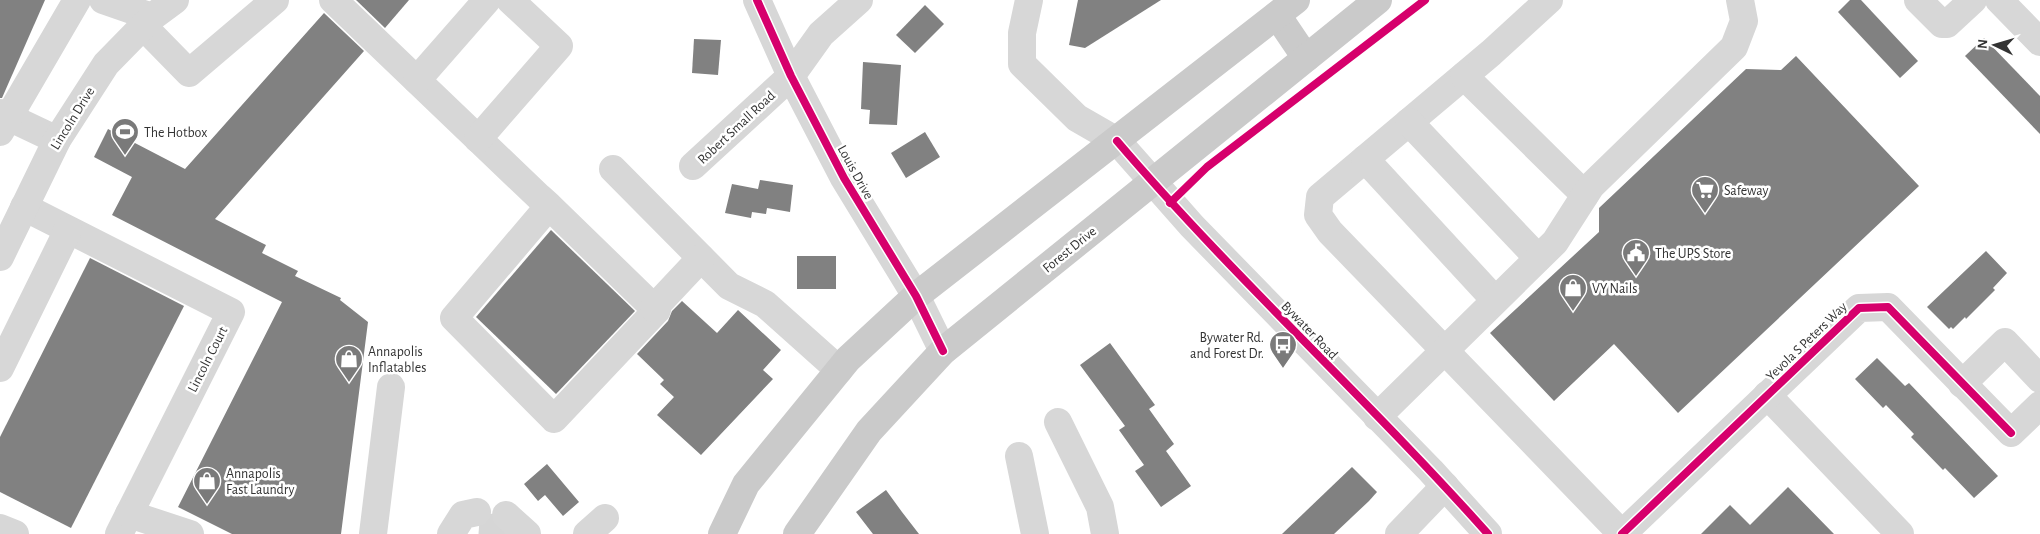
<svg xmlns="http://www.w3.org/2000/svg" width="2040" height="534" font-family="'Alegreya Sans',sans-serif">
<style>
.building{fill:#818181}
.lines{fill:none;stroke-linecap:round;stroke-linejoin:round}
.minor-tunnel{stroke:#d6d6d6;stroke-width:28;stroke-dasharray:28 14;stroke-linecap:butt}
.minor{stroke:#d7d7d7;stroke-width:28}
.major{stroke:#cacaca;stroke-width:28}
.cycleway-casing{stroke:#fff;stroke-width:11}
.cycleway{stroke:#d6006c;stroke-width:8}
.labels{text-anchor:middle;stroke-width:5;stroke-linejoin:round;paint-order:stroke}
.street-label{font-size:14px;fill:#333;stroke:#fff}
.poi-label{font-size:14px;fill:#333;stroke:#fff;text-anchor:start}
</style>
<rect width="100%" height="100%" fill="#fff"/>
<g class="building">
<polygon points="0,0 45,0 2,98 0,98"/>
<polygon points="356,0 409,0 385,28"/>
<polygon points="1078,0 1161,0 1085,48 1069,45"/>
<polygon points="1850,0 1861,0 1918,61 1900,78 1838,12"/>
<polygon points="925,5 944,24 915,53 896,35"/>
<polygon points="324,13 364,51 215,219 266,245 262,253 298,271 295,276 341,298 340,300 368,322 341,534 232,534 178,507 282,302 112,215 132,177 94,157 108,129 185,169"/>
<polygon points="1984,38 2040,96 2040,134 1965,56"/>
<polygon points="694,39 721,40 718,75 692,73"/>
<polygon points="1796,56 1919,186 1678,413 1614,344 1554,401 1490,333 1599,232 1599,208 1746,69 1781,70"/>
<polygon points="863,62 901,65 897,125 869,124 870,110 861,109"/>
<polygon points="925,132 940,157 906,178 891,153"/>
<polygon points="760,180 793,185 790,212 767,208 766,214 752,212 751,218 725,213 732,184 758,189"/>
<polygon points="551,230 635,311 556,394 476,317"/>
<polygon points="1986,251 2007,273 1993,288 1995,290 1966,319 1965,317 1953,329 1951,327 1949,329 1927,307"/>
<rect x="797" y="256" width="39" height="33"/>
<polygon points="90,258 184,306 71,528 0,492 0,437"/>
<polygon points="682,301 717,333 738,310 781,350 763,370 773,379 701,455 657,415 674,397 660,384 664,380 637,354 668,321 672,311"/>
<polygon points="1110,343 1155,405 1149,409 1174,444 1166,451 1191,486 1161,507 1135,471 1144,465 1119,430 1125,426 1080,365"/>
<polygon points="1877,358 1905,386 1909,383 1998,476 1974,498 1945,468 1943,470 1911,437 1914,434 1886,405 1883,408 1855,379"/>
<polygon points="547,464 579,502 563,516 545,495 538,501 524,484"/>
<polygon points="1352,467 1377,492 1369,501 1334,534 1282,534"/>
<polygon points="1788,487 1834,534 1701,534 1730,505 1750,525"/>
<polygon points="886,490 902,512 919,534 873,534 856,512"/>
</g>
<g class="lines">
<polyline class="minor-tunnel" points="479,527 508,529"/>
<g class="minor">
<polyline points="103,0 152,17"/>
<polyline points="333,0 539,197 549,206 654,308 657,310 554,419 454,318 549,206"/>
<polyline points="757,0 791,76 844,178 916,296 943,351"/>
<polyline points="1029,0 1022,33 1022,64 1077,118 1117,141 1192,226 1431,471 1488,534"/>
<polyline points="1549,0 1491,53 1320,197 1318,215 1330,232 1622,534"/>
<polyline points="1918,0 1942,24 1947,24 1973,0"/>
<polyline points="1999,0 2040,42"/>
<polyline points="143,26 189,73 275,0"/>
<polyline points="1464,76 1585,195"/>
<polyline points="417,80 487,0"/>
<polyline points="0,113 57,140"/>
<polyline points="1409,122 1538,258"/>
<polyline points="0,132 77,0"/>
<polyline points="478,139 559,46 510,0"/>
<polyline points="1365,159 1495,300"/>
<polyline points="693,166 791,76 821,34 859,0"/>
<polyline points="613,169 729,286 765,304 839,370"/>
<polyline points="24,207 231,312 119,534"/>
<polyline points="0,257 57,140 106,64 152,17 175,0"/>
<polyline points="654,308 701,258"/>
<polyline points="0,368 68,230"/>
<polyline points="1962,384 2005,342 2040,379"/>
<polyline points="1767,395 1900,534"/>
<polyline points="1377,417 1555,242 1591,186 1734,47 1744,21 1740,0"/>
<polyline points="1058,422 1100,507 1105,534"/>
<polyline points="1019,456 1035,534"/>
<polyline points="129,514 190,534"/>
<polyline points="506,515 527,534"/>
<polyline points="0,528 15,534"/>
<polyline points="373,534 391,387"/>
<polyline points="451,534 463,515 477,512"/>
<polyline points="587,534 605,518"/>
<polyline points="1399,534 1445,486"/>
<polyline points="1622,534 1859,308 1888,307 2011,433 2040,405"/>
</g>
<g class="major">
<polyline points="1277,15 1306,58"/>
<polyline points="722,534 746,484 848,359 916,296 1296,0"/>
<polyline points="797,534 869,431 943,351 1378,0"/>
</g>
<defs>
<g id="cycleway">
<polyline points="757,0 791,76 844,178 916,296 943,351"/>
<path d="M1117,141c117,137 251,258 371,393"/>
<polyline points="1170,203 1207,167 1425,0"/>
<polyline points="1622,534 1859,308 1888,307 2011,433"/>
</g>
</defs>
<use href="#cycleway" class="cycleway-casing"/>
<use href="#cycleway" class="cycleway"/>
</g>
<defs>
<symbol id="stadium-pin" viewBox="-11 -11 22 30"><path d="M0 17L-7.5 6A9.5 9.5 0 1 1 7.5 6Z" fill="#7a7a7a" stroke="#fff"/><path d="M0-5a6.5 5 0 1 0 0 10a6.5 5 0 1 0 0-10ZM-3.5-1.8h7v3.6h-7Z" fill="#fff"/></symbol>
<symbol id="supermarket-pin" viewBox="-11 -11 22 30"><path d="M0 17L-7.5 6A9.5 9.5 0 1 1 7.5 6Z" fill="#7a7a7a" stroke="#fff"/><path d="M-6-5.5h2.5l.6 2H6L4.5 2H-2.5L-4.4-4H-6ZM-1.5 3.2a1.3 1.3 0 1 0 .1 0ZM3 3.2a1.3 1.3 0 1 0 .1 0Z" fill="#fff"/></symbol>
<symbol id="civic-pin" viewBox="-11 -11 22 30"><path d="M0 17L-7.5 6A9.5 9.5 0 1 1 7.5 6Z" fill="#7a7a7a" stroke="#fff"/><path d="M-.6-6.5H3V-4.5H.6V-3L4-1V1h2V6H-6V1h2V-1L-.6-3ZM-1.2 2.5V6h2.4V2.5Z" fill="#fff"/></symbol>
<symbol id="shop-pin" viewBox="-11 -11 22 30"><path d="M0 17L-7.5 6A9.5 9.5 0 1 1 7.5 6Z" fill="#7a7a7a" stroke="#fff"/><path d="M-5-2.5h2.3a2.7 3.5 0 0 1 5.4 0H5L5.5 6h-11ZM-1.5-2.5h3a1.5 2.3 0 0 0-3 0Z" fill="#fff"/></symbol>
<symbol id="bus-pin" viewBox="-11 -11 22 30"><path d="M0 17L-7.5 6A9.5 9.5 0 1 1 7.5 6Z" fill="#7a7a7a" stroke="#fff"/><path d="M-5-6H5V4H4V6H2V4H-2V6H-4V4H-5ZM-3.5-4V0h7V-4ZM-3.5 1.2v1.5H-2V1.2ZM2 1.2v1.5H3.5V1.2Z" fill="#fff"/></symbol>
</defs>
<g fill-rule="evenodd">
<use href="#stadium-pin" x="109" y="116" width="32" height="43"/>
<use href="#supermarket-pin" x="1689" y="174" width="32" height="43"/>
<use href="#civic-pin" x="1620" y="237" width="32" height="43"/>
<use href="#shop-pin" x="1557" y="272" width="32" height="43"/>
<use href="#bus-pin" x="1267" y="329" width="32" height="43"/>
<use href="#shop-pin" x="333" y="343" width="32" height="43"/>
<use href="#shop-pin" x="191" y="465" width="32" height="43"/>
</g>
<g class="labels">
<g class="street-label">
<text transform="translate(72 118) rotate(-58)" y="5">Lincoln Drive</text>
<text transform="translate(736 127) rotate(-43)" y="5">Robert Small Road</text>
<text transform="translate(856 172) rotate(61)" y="5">Louis Drive</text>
<text transform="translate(1069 249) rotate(-39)" y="5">Forest Drive</text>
<text transform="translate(1310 330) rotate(46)" y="5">Bywater Road</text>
<text transform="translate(1806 341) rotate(-44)" y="5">Yevola S Peters Way</text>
<text transform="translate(207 359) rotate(-63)" y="5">Lincoln Court</text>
</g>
<g class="poi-label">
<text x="144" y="137">The Hotbox</text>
<text x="1724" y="195">Safeway</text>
<text x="1655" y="258">The UPS Store</text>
<text x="1592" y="293">VY Nails</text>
<text x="1264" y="342" text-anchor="end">Bywater Rd.<tspan x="1264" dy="16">and Forest Dr.</tspan></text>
<text x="368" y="356">Annapolis<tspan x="368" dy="16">Inflatables</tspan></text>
<text x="226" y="478">Annapolis<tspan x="226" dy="16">Fast Laundry</tspan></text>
</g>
</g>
<g transform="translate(1995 45) rotate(275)" stroke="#ffffff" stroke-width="4" paint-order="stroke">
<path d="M0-4L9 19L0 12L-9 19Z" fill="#333333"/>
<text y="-8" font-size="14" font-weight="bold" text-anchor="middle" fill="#333333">N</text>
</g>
</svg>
